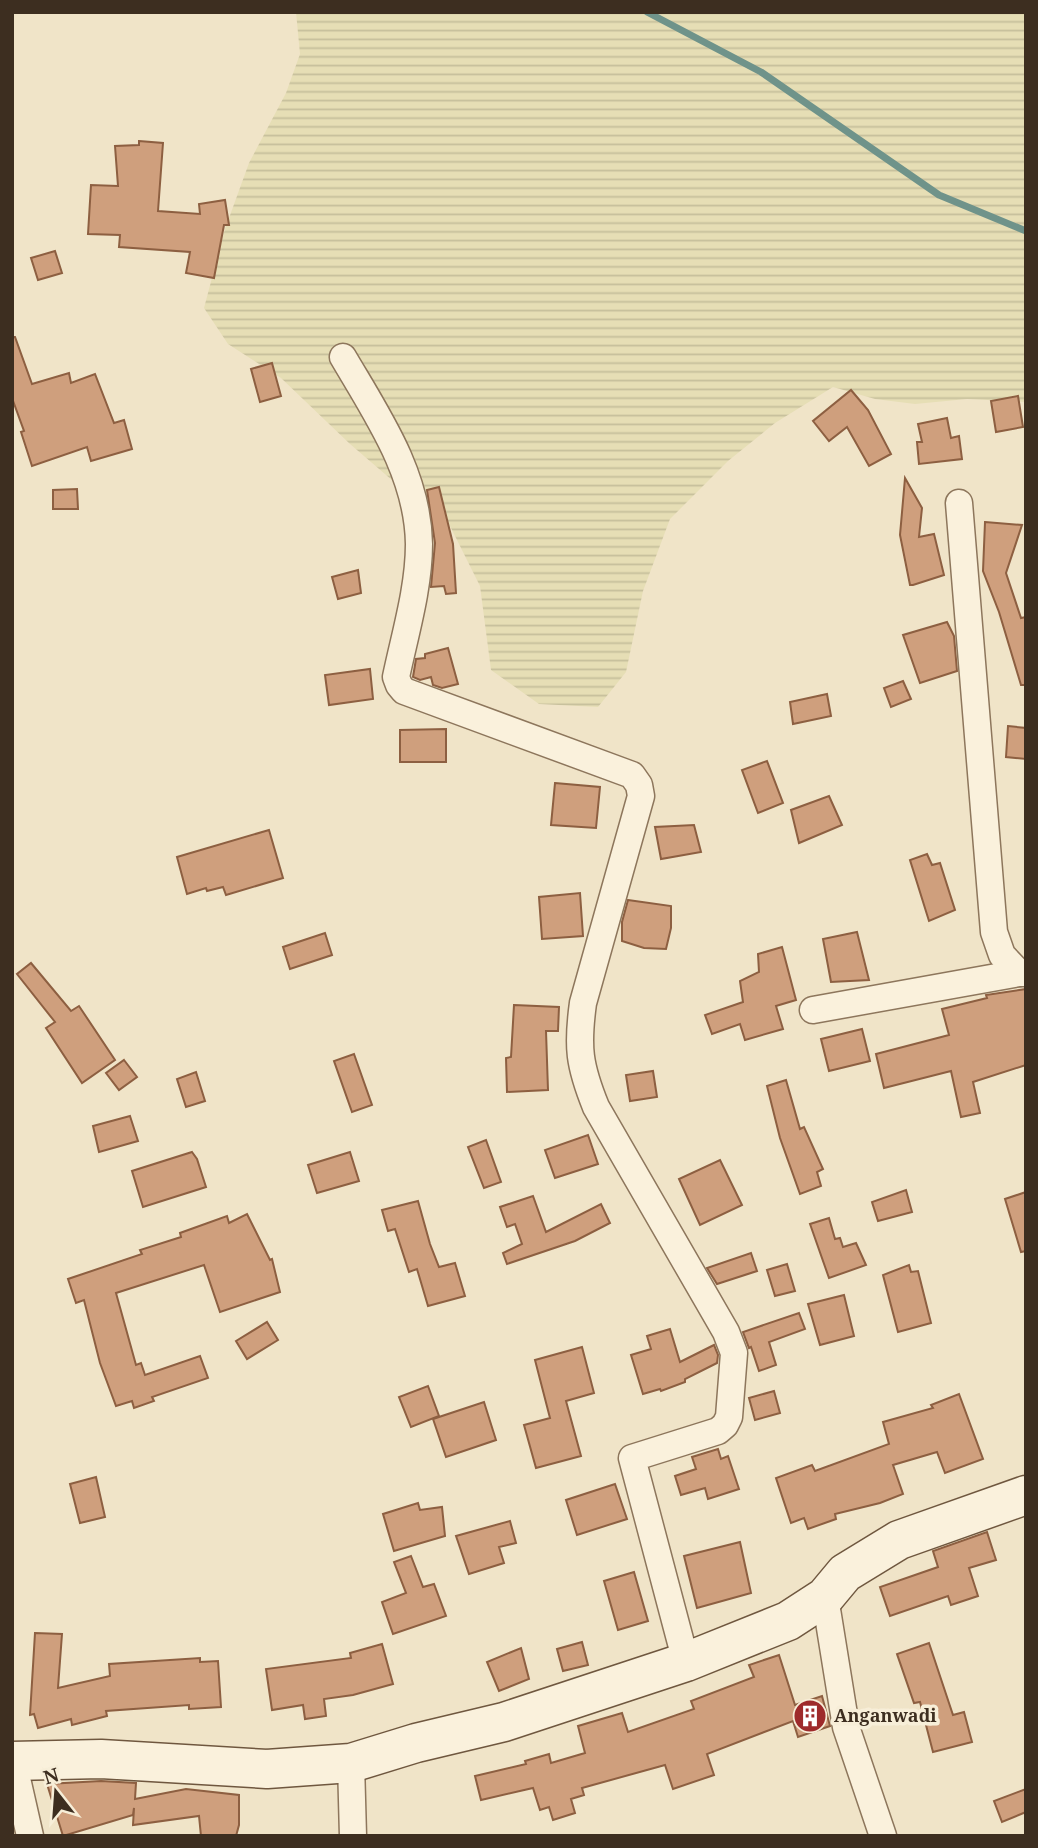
<svg xmlns="http://www.w3.org/2000/svg" width="1038" height="1848" font-family="'Noto Serif',serif">
<style>
.farmland{fill:url(#farmland-rules)}
.lines{fill:none;stroke-linecap:round;stroke-linejoin:round}
.stream{stroke:#6f938a;stroke-width:7}
.building{fill:#cf9f7d;stroke:#8d5f41;stroke-width:2}
.minor-casing{stroke:#8d765c;stroke-width:29}
.secondary-casing{stroke:#6f573f;stroke-width:41}
.minor{stroke:#faf1dc;stroke-width:26}
.secondary{stroke:#faf1dc;stroke-width:38}
.labels{text-anchor:middle;stroke-width:7;stroke-linejoin:round;paint-order:stroke}
.poi-label{font-size:18px;font-weight:bold;fill:#3d2e20;stroke:#f7eed8;text-anchor:start}
</style>
<defs>
<pattern id="farmland-rules" width="6" height="5" patternUnits="userSpaceOnUse" patternTransform="scale(1.75)"><rect width="6" height="5" fill="#e6deb5"/><path d="M0 2.5h6" fill="none" stroke="#c6bf9b"/></pattern>
</defs>
<rect width="100%" height="100%" fill="#f0e4c8"/>
<polygon class="farmland" points="296,12 1026,12 1026,402 967,399 915,404 875,399 833,387 775,423 728,461 670,519 643,591 626,672 598,707 539,704 491,670 480,586 437,500 400,487 350,444 281,378 228,344 204,308 225,229 249,163 286,93 300,54"/>
<g class="lines">
<polyline class="stream" points="647,12 761,72 939,195 1026,231"/>
</g>
<g class="building">
<polygon points="139,141 163,143 158,211 200,214 199,204 225,200 229,225 224,225 214,278 186,273 190,252 119,247 120,235 88,234 91,185 118,186 115,146 139,145"/>
<polygon points="55,251 62,273 38,280 31,258"/>
<polygon points="12,337 15,337 32,384 69,373 71,383 95,374 114,423 124,420 132,449 91,461 87,447 32,466 21,432 24,431 12,398"/>
<polygon points="272,363 281,396 260,402 251,369"/>
<polygon points="851,390 868,410 891,454 869,466 847,427 829,441 813,421"/>
<polygon points="1018,396 1023,427 996,432 991,401"/>
<polygon points="947,418 951,438 959,436 962,459 919,464 917,442 922,442 918,424"/>
<polygon points="905,478 922,508 919,537 934,534 944,575 913,585 910,585 900,535"/>
<polygon points="439,487 453,544 456,593 446,594 444,586 431,587 435,543 427,490"/>
<polygon points="77,489 78,509 53,509 53,490"/>
<polygon points="985,522 1022,525 1006,573 1021,618 1026,617 1026,685 1021,685 999,612 983,571"/>
<polygon points="358,570 361,593 338,599 332,577"/>
<polygon points="947,622 954,636 957,671 920,683 903,635"/>
<polygon points="448,648 458,684 442,688 433,685 431,677 420,680 413,677 416,659 425,658 425,654"/>
<polygon points="370,669 373,699 329,705 325,675"/>
<polygon points="903,681 911,699 891,707 884,688"/>
<polygon points="827,694 831,716 793,724 790,702"/>
<polygon points="1008,726 1026,728 1026,759 1006,757"/>
<polygon points="446,729 446,762 400,762 400,730"/>
<polygon points="767,761 783,803 758,813 742,770"/>
<polygon points="555,783 600,787 596,828 551,825"/>
<polygon points="829,796 842,825 799,843 791,810"/>
<polygon points="694,825 701,852 661,859 655,827"/>
<polygon points="269,830 283,878 226,895 223,887 207,891 206,888 187,894 177,857"/>
<polygon points="927,854 932,865 940,863 955,910 929,921 910,860"/>
<polygon points="580,893 583,936 542,939 539,897"/>
<polygon points="628,900 671,906 671,928 666,949 644,948 622,941 622,922"/>
<polygon points="857,932 869,980 831,982 823,939"/>
<polygon points="325,933 332,955 290,969 283,947"/>
<polygon points="782,947 796,1000 776,1006 783,1029 745,1040 740,1024 712,1034 705,1015 743,1002 740,981 759,972 758,954"/>
<polygon points="31,963 71,1011 79,1006 115,1060 82,1083 46,1028 55,1022 17,974"/>
<polygon points="1026,989 1026,1065 973,1082 980,1113 961,1117 951,1071 884,1088 876,1054 949,1035 942,1009 987,998 986,995"/>
<polygon points="514,1005 559,1007 558,1031 546,1031 548,1090 507,1092 506,1058 511,1057"/>
<polygon points="862,1029 870,1061 829,1071 821,1039"/>
<polygon points="354,1054 372,1105 352,1112 334,1061"/>
<polygon points="124,1060 137,1077 119,1090 106,1073"/>
<polygon points="653,1071 657,1097 630,1101 626,1075"/>
<polygon points="196,1072 205,1101 186,1107 177,1079"/>
<polygon points="786,1080 800,1129 804,1127 823,1169 817,1172 821,1186 800,1194 780,1138 767,1086"/>
<polygon points="130,1116 138,1141 99,1152 93,1126"/>
<polygon points="588,1135 598,1164 555,1178 545,1150"/>
<polygon points="486,1140 501,1182 484,1188 468,1147"/>
<polygon points="192,1152 197,1159 206,1187 143,1207 132,1171"/>
<polygon points="350,1152 359,1181 317,1193 308,1165"/>
<polygon points="720,1160 742,1205 700,1225 679,1179"/>
<polygon points="906,1190 912,1212 878,1221 872,1202"/>
<polygon points="1026,1192 1026,1251 1021,1252 1005,1199"/>
<polygon points="533,1196 546,1232 601,1204 610,1223 575,1241 507,1264 503,1253 522,1244 515,1224 507,1227 500,1207"/>
<polygon points="418,1201 430,1244 439,1267 455,1263 465,1296 428,1306 417,1269 409,1272 395,1229 388,1231 382,1210"/>
<polygon points="247,1214 270,1260 272,1259 280,1292 220,1312 204,1265 116,1293 136,1365 141,1363 145,1375 200,1356 208,1378 152,1397 154,1401 134,1408 132,1401 116,1406 100,1363 84,1300 76,1303 68,1279 142,1254 140,1250 181,1237 180,1233 227,1216 229,1223"/>
<polygon points="829,1218 835,1239 840,1238 843,1247 856,1243 866,1265 829,1278 810,1224"/>
<polygon points="751,1253 757,1271 717,1284 707,1268"/>
<polygon points="787,1264 795,1291 775,1296 767,1270"/>
<polygon points="909,1265 911,1272 918,1271 931,1323 898,1332 883,1275"/>
<polygon points="844,1295 854,1336 820,1345 808,1304"/>
<polygon points="799,1313 805,1329 769,1342 776,1365 759,1371 751,1347 749,1348 743,1332"/>
<polygon points="267,1322 278,1340 247,1359 236,1341"/>
<polygon points="670,1329 680,1362 714,1345 718,1355 717,1363 685,1379 685,1382 661,1391 660,1389 643,1394 631,1355 651,1349 647,1336"/>
<polygon points="582,1347 594,1393 566,1401 581,1456 536,1468 524,1425 550,1418 535,1360"/>
<polygon points="428,1386 439,1416 411,1427 399,1397"/>
<polygon points="774,1391 780,1413 755,1420 749,1398"/>
<polygon points="959,1394 983,1459 945,1473 937,1452 893,1465 903,1494 880,1503 835,1514 836,1519 808,1529 804,1518 791,1523 776,1478 812,1465 815,1471 889,1444 883,1422 933,1408 931,1405"/>
<polygon points="484,1402 496,1440 446,1457 433,1419"/>
<polygon points="718,1449 721,1459 728,1456 739,1489 708,1499 705,1488 681,1495 675,1476 696,1469 692,1457"/>
<polygon points="96,1477 105,1517 80,1523 70,1484"/>
<polygon points="615,1484 627,1519 577,1535 566,1500"/>
<polygon points="418,1503 420,1510 442,1507 445,1536 394,1551 383,1514"/>
<polygon points="510,1521 516,1543 499,1547 504,1563 469,1574 456,1536"/>
<polygon points="987,1532 996,1560 969,1568 978,1596 951,1605 948,1596 890,1616 880,1587 938,1567 933,1551"/>
<polygon points="740,1542 751,1593 697,1608 684,1556"/>
<polygon points="411,1556 423,1587 434,1584 446,1616 393,1634 382,1602 406,1593 394,1562"/>
<polygon points="634,1572 648,1621 618,1630 604,1581"/>
<polygon points="35,1633 62,1634 58,1688 110,1676 109,1664 200,1658 200,1662 218,1661 221,1707 189,1709 189,1705 106,1711 107,1716 72,1725 71,1719 38,1728 34,1714 30,1715"/>
<polygon points="582,1642 588,1665 563,1671 557,1649"/>
<polygon points="929,1643 953,1715 964,1712 972,1742 933,1752 920,1702 914,1703 897,1654"/>
<polygon points="382,1644 393,1684 353,1695 324,1699 326,1716 305,1719 303,1705 272,1710 266,1669 351,1658 350,1653"/>
<polygon points="521,1648 529,1679 499,1691 487,1662"/>
<polygon points="779,1655 795,1705 822,1696 830,1726 798,1737 793,1721 707,1754 714,1775 673,1789 665,1765 582,1788 584,1795 571,1799 575,1813 553,1820 549,1807 540,1810 533,1788 481,1800 475,1776 526,1764 525,1761 549,1754 551,1763 585,1753 578,1726 622,1713 628,1732 694,1709 691,1701 754,1677 749,1665"/>
<polygon points="101,1781 136,1783 135,1799 186,1789 239,1795 239,1825 236,1836 201,1836 199,1816 133,1825 134,1808 133,1815 63,1836 47,1784"/>
<polygon points="1026,1789 1026,1812 1002,1822 994,1801"/>
</g>
<g class="lines">
<defs>
<g id="minor">
<path d="M343,357c34,58 75,117 76,187 0,44 -14,90 -23,133l3,8 5,6 228,84 7,10 2,11 -58,207c-6,44 -4,62 13,104l130,225 8,21 -5,64 -4,8 -7,6 -86,27 54,204"/>
<polyline points="959,503 994,932 1002,955 1019,973 1026,973"/>
<polyline points="813,1010 1019,973"/>
<polyline points="825,1597 846,1727 883,1836"/>
<polyline points="13,1761 30,1836"/>
<polyline points="351,1763 353,1836"/>
</g>
<polyline id="secondary" points="12,1761 101,1759 267,1769 351,1763 416,1743 504,1722 686,1662 788,1621 825,1597 845,1573 899,1540 1026,1495"/>
</defs>
<use href="#minor" class="minor-casing"/>
<use href="#secondary" class="secondary-casing"/>
<use href="#minor" class="minor"/>
<use href="#secondary" class="secondary"/>
</g>
<defs>
<symbol id="building-disc" viewBox="-11 -11 22 22"><circle r="9.5" fill="#9e2a2b" stroke="#f7eed8"/><path d="M-4-6H4V6H1V3H-1V6H-4ZM-2.5-4.3h1.7v1.8h-1.7ZM.8-4.3h1.7v1.8H.8ZM-2.5-1h1.7V.8h-1.7ZM.8-1h1.7V.8H.8Z" fill="#fff"/></symbol>
</defs>
<g fill-rule="evenodd">
<use href="#building-disc" x="791" y="1697" width="38" height="38"/>
</g>
<g class="labels">
<g class="poi-label">
<text x="834" y="1722">Anganwadi</text>
</g>
</g>
<rect width="1038" height="1848" fill="none" stroke="#3d2e20" stroke-width="28"/>
<g transform="translate(56 1792) rotate(343)" stroke="#f7eed8" stroke-width="5" paint-order="stroke">
<path d="M0-5L12 26L0 18L-12 26Z" fill="#3d2e20"/>
<text y="-10" font-size="19" font-weight="bold" text-anchor="middle" fill="#3d2e20">N</text>
</g>
</svg>
